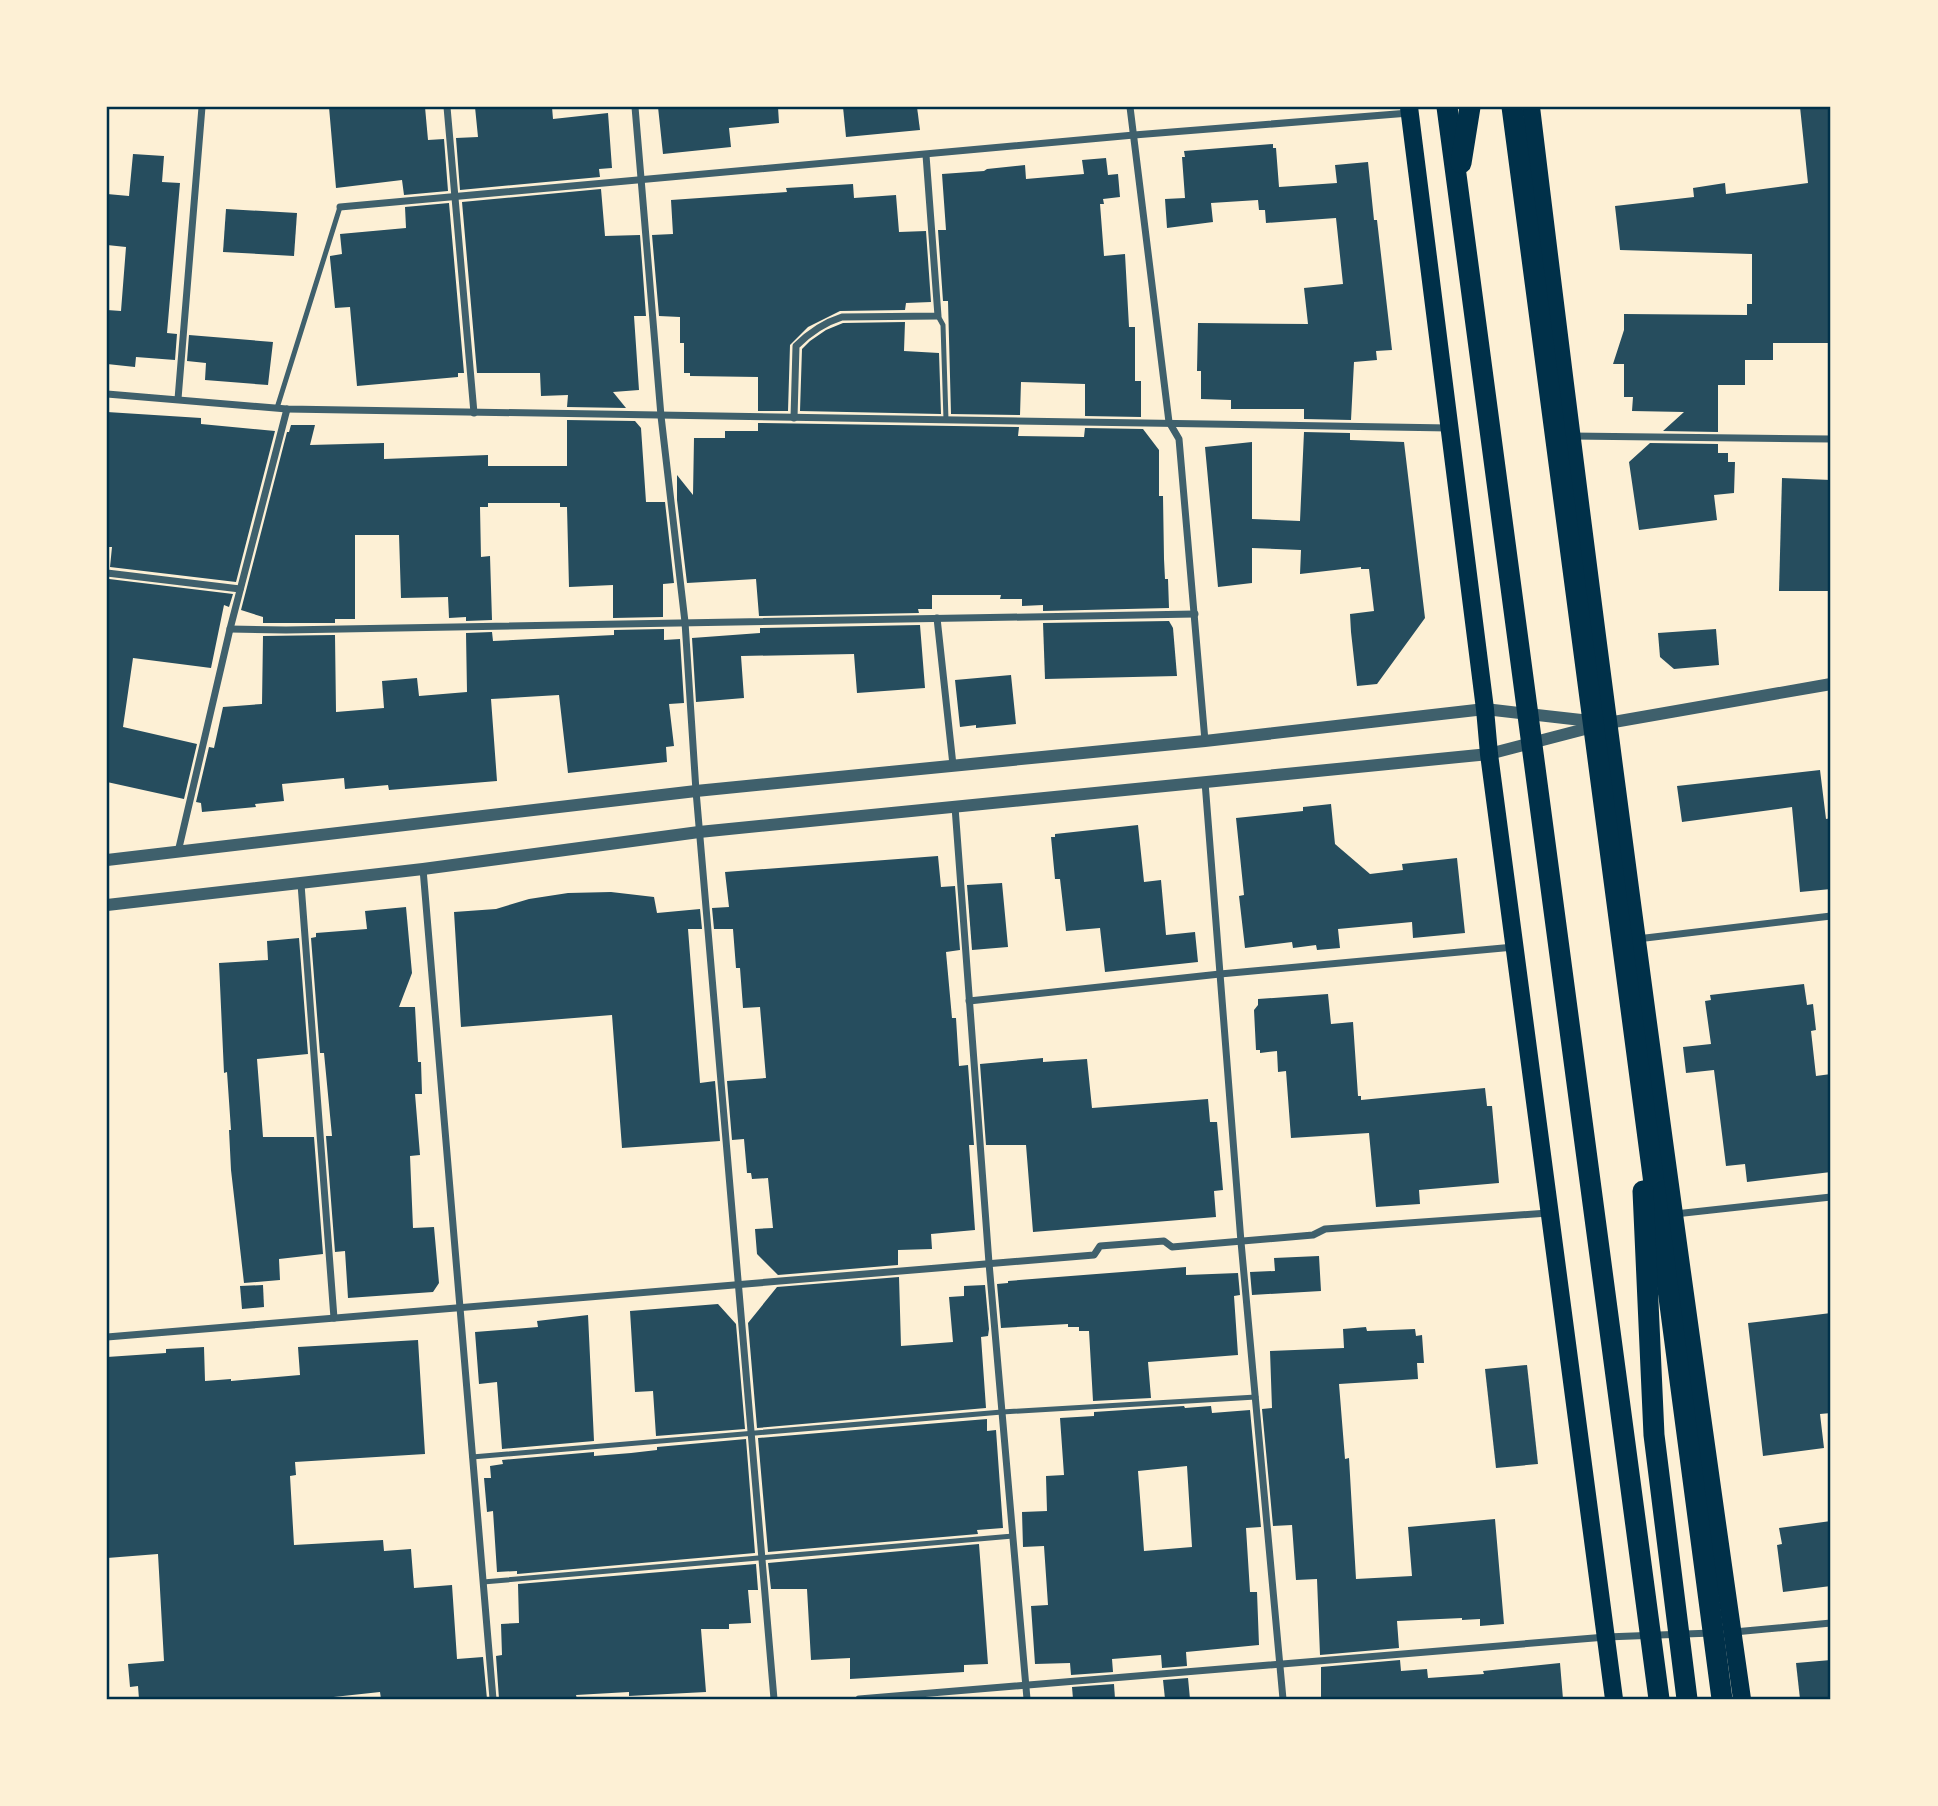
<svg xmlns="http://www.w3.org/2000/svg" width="1938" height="1806" font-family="Commissioner,sans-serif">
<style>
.building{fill:#264d5e;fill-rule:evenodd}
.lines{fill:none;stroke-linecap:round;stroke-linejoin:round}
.service{stroke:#3f606c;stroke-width:5}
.minor{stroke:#3f606c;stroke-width:7}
.tertiary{stroke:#3f606c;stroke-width:12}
.primary{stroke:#003049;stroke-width:18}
.motorway{stroke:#003049;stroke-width:21}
.neatline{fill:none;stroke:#003049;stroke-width:2.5}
</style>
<rect width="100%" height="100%" fill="#fdf0d5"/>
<g class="building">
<polygon points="329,107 425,107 428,140 444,139 448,191 404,195 402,180 336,188"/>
<polygon points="475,107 552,107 553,119 608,113 612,168 599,169 600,177 460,190 456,138 478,137"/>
<polygon points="658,107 778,107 779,123 729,128 731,147 663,154"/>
<polygon points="843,107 917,107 920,130 846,137"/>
<polygon points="1800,107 1830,107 1831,313 1828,313 1828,343 1773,343 1773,360 1745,360 1745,385 1718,385 1718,432 1663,431 1684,412 1632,411 1633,397 1624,397 1624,364 1613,364 1624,330 1624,314 1747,315 1747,304 1752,304 1752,254 1620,250 1615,206 1694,197 1693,188 1725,183 1726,194 1808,183"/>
<polygon points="1273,144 1273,148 1276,148 1279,187 1337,183 1335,165 1368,162 1374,220 1377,220 1392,350 1376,351 1377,360 1354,362 1351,420 1304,419 1304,409 1231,409 1231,400 1201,399 1201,371 1197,371 1198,323 1308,324 1304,288 1343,284 1336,218 1266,223 1265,210 1259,210 1258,200 1211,203 1213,222 1167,228 1165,199 1185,198 1182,157 1185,157 1184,151"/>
<polygon points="133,154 164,156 162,182 180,183 167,333 177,334 175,360 136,357 135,367 107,364 107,310 121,311 126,247 107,245 107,194 129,196"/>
<polygon points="1106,158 1108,175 1118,174 1120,197 1103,199 1104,204 1100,204 1104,256 1125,254 1129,327 1135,327 1135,381 1141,381 1141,417 1085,416 1085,384 1021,382 1020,415 951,414 948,301 943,301 938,230 946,230 942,174 984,171 987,169 1025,165 1026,179 1084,174 1082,160"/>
<polygon points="853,184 854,198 896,195 899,232 926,231 931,302 906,303 905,310 840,311 808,327 790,345 788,411 758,411 758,377 690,376 690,373 684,373 684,343 680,343 680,317 659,316 652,235 673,234 671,200 787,192 786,188"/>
<polygon points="601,189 605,236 640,235 646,316 634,316 639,390 613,392 626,408 567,407 568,395 541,396 540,373 477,373 462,202"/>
<polygon points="449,203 464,373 458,373 458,377 357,386 350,307 335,308 330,258 330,256 342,254 340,234 406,228 405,207"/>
<polygon points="226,209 297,213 294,256 223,252"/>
<polygon points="905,322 904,351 939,353 941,414 800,411 802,349 810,341 826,330 843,323"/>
<polygon points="189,335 273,342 268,385 205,380 206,363 187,361"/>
<polygon points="107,412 201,418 201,424 275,431 236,582 110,567 112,547 107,547"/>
<polygon points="567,420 635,421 641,428 646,502 665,502 674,583 663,584 663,617 613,618 613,585 569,587 567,507 560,507 560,503 488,503 488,507 480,507 481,557 490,556 492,620 466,621 466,617 449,618 448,597 401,598 399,535 355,535 355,619 335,619 335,623 263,623 263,617 241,610 287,432 289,432 291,425 315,425 310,445 384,443 384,459 488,455 488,466 567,466"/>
<polygon points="758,423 1019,427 1018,436 1084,437 1085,428 1143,429 1159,450 1159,496 1163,496 1164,559 1165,579 1168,579 1169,608 1043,611 1043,605 1022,606 1022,599 1000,599 1001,595 932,595 932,609 918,609 919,613 759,616 756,579 687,583 677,500 677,475 693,495 694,438 725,438 725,431 758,431"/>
<polygon points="1304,432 1350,433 1350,440 1404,442 1425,618 1377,684 1357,686 1351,632 1350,614 1374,611 1369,569 1361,569 1361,567 1300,574 1301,550 1252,548 1252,583 1218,587 1205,447 1252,442 1252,519 1300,521"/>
<polygon points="1650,443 1718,444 1718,453 1728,453 1728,462 1735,462 1734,493 1714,495 1717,520 1639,530 1629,462"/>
<polygon points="1782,478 1831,480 1831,591 1779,591"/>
<polygon points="109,579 233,594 229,607 224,605 211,668 133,658 123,727 197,744 184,799 107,782 107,601"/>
<polygon points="1169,621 1173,628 1177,676 1045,679 1043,623"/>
<polygon points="920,625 925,688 857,693 854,654 741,656 744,698 696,702 692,638 760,633 760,628"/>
<polygon points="664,629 664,640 680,639 684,703 669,704 674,746 666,747 667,762 568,773 559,695 491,699 497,781 389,790 388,785 345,789 344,778 282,784 284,801 255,804 256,807 202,812 201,803 196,802 209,747 214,748 223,707 262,704 263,636 335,635 336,712 384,708 382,681 417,678 419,696 467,692 466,633 492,632 493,641 614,635 614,630"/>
<polygon points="1716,629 1719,665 1674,669 1660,657 1658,633"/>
<polygon points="1011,675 1016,724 976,728 976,725 960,727 955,680"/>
<polygon points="1820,770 1826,819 1831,818 1831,889 1800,892 1792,807 1682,822 1677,786"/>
<polygon points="1331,804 1335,844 1370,874 1403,870 1402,864 1457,858 1465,933 1413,938 1412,922 1338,929 1340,948 1317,950 1316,945 1293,948 1292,942 1245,948 1239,896 1244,895 1236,818 1303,811 1303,807"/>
<polygon points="1138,825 1144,882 1161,880 1166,935 1195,932 1198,962 1105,972 1100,928 1066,931 1060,879 1055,879 1051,837 1055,837 1055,834"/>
<polygon points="938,856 941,887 955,886 960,950 946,952 952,1018 956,1018 959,1066 968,1065 974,1145 969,1145 975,1230 931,1234 932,1249 898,1250 898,1265 778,1275 757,1254 755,1229 773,1228 768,1178 752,1179 751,1173 747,1173 744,1139 732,1140 727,1081 766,1078 760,1007 743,1008 740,968 736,968 733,929 714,929 712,908 729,907 725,872"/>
<polygon points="1002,883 1008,947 972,950 967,885"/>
<polygon points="611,892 654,897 657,913 700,909 702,929 688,929 700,1083 715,1081 720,1141 622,1148 612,1015 461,1027 454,912 496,909 529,899 568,893"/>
<polygon points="406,907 412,973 399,1007 415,1007 418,1062 421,1062 422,1094 415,1094 420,1155 410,1156 413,1228 434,1227 439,1283 433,1292 348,1298 345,1251 335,1252 326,1136 332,1136 324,1053 320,1053 311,938 316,937 316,933 367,929 365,911"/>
<polygon points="299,938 308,1054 257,1059 263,1137 314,1137 323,1254 279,1259 280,1280 244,1283 231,1170 229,1130 231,1130 227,1072 224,1073 219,963 268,960 267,941"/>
<polygon points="1804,984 1807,1005 1813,1004 1816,1030 1811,1031 1816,1076 1831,1074 1831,1172 1747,1182 1745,1164 1726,1166 1714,1070 1686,1073 1683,1047 1711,1044 1705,1001 1711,1000 1710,995"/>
<polygon points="1328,994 1331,1024 1353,1022 1358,1096 1361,1096 1361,1100 1485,1088 1487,1106 1492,1106 1499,1183 1419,1190 1420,1204 1376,1207 1369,1133 1291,1138 1286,1071 1278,1072 1277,1051 1260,1053 1260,1050 1256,1050 1254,1010 1258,1005 1258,999"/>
<polygon points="1043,1058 1043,1062 1087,1059 1092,1108 1208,1099 1210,1122 1217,1122 1223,1190 1214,1191 1216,1217 1033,1232 1026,1145 986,1145 980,1064"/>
<polygon points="1319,1256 1321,1291 1252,1295 1250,1272 1275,1271 1274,1258"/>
<polygon points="1186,1267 1186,1275 1238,1273 1240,1295 1234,1296 1238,1355 1148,1362 1151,1398 1093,1401 1089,1331 1079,1331 1079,1327 1068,1327 1068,1324 1001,1328 997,1284 1008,1283 1008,1281"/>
<polygon points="899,1277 901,1346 953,1342 949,1297 964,1296 964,1286 985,1285 989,1329 988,1336 981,1337 986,1408 757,1428 748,1323 777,1287"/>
<polygon points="263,1285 264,1307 242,1309 240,1286"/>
<polygon points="718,1304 736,1324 745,1429 656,1436 653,1391 635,1392 630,1311"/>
<polygon points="1831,1313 1831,1413 1820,1414 1824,1448 1763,1456 1748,1323"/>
<polygon points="588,1315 594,1441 502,1449 497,1382 479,1384 475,1332 538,1327 537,1321"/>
<polygon points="1366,1327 1367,1331 1415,1329 1416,1336 1422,1335 1424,1363 1417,1363 1418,1379 1339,1384 1345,1459 1349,1458 1356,1579 1412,1576 1408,1527 1495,1519 1504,1624 1480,1626 1480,1619 1462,1620 1462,1618 1397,1621 1399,1648 1320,1655 1317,1579 1296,1580 1292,1525 1273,1526 1262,1409 1272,1408 1270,1351 1344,1348 1343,1329"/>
<polygon points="418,1340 425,1454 295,1462 296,1475 290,1476 294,1545 383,1540 384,1551 411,1549 414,1588 452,1585 457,1659 483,1657 487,1699 381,1699 380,1692 315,1699 139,1699 138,1686 130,1687 128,1664 164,1661 158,1554 107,1558 107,1357 166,1353 166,1349 204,1347 205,1381 231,1379 231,1381 300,1375 298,1347"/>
<polygon points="1527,1365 1538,1464 1496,1468 1485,1369"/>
<path d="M1184,1406l1,2 26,-2 1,7 38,-3 11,117 -15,1 4,64h7l2,53 -73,7 1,14 -25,2 -1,-13 -49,4 1,13 -42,3 -1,-12 -35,1 -4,-58 17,-1 -4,-59 -21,1 -1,-35 25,-1 -1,-35 18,-1 -4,-57 34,-2v-4zM1187,1466l5,81 -48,4 -6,-80z"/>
<polygon points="987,1419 987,1431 996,1430 1003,1528 977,1530 978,1534 768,1552 758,1438"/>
<polygon points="746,1439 755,1553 517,1574 517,1571 497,1572 493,1511 487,1512 484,1478 491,1478 490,1466 503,1464 502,1460 594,1452 594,1456 631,1453 657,1450 657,1447"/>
<polygon points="1831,1521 1831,1586 1783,1592 1777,1545 1782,1544 1779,1528"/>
<polygon points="979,1544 988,1664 964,1665 964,1672 850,1679 850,1658 811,1660 807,1589 771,1589 768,1563"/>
<polygon points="756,1564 758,1590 748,1590 751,1623 729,1624 729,1629 701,1629 706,1692 629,1696 629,1692 576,1695 577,1699 499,1699 496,1656 502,1655 501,1624 519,1623 518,1584"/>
<polygon points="1400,1660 1401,1671 1427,1669 1428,1678 1484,1674 1483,1671 1560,1663 1563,1699 1321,1699 1321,1667"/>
<polygon points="1831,1660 1831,1699 1800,1699 1796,1663"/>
<polygon points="1188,1678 1190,1699 1165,1699 1163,1680"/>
<polygon points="1114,1684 1115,1699 1073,1699 1072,1687"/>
</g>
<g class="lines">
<g class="service">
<polyline points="938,316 943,325 946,420"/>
<polyline points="277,408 340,207"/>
<polyline points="472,1457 1002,1412 1256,1397"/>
<polyline points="483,1582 1013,1536"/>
</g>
<g class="minor">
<polyline points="447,107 474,413"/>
<polyline points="635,107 661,416 685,622 696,791 774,1699"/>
<polyline points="1130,107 1169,422 1179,439 1205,741"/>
<polyline points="340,207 1134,135 1409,113"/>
<polyline points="107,394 287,409 1449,428"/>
<polyline points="178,399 202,107"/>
<path d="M794,418l2,-72c14,-14 27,-23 46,-29l96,-1 -12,-161"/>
<polyline points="1572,436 1831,439"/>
<polyline points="107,573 240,589"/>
<polyline points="937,618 953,765"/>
<polyline points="230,629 286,630 1195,614"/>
<polyline points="1205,782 1241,1242 1283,1699"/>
<polyline points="955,807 989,1263 1027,1699"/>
<polyline points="178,852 230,629 287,409"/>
<polyline points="423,869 493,1699"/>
<polyline points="301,884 334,1318"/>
<polyline points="1637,939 1831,916"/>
<polyline points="969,1001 1220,974 1514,947"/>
<polyline points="1675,1214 1831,1197"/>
<polyline points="107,1337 1094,1255 1100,1246 1164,1241 1172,1247 1313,1235 1325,1229 1548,1213"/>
<polyline points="1734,1632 1831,1623"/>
<polyline points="859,1699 1606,1637 1712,1633"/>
</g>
<g class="tertiary">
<polyline points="107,860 696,791 1205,741 1485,709 1599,722"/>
<polyline points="107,905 423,869 699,832 1489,754 1608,723 1831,684"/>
</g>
<g class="primary">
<polyline points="1409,107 1485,709 1489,754 1614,1699"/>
<path d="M1531,107c64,531 135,1062 211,1592"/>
</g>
<g class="motorway">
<polyline points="1447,107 1659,1699"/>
<polyline points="1512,107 1722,1699"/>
<polyline points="1461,163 1470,107"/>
<polyline points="1643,1191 1654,1435 1687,1699"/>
</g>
</g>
<rect width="1938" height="1806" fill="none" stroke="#fdf0d5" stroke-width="217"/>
<rect x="108" y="108" width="1721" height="1590" class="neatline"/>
</svg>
